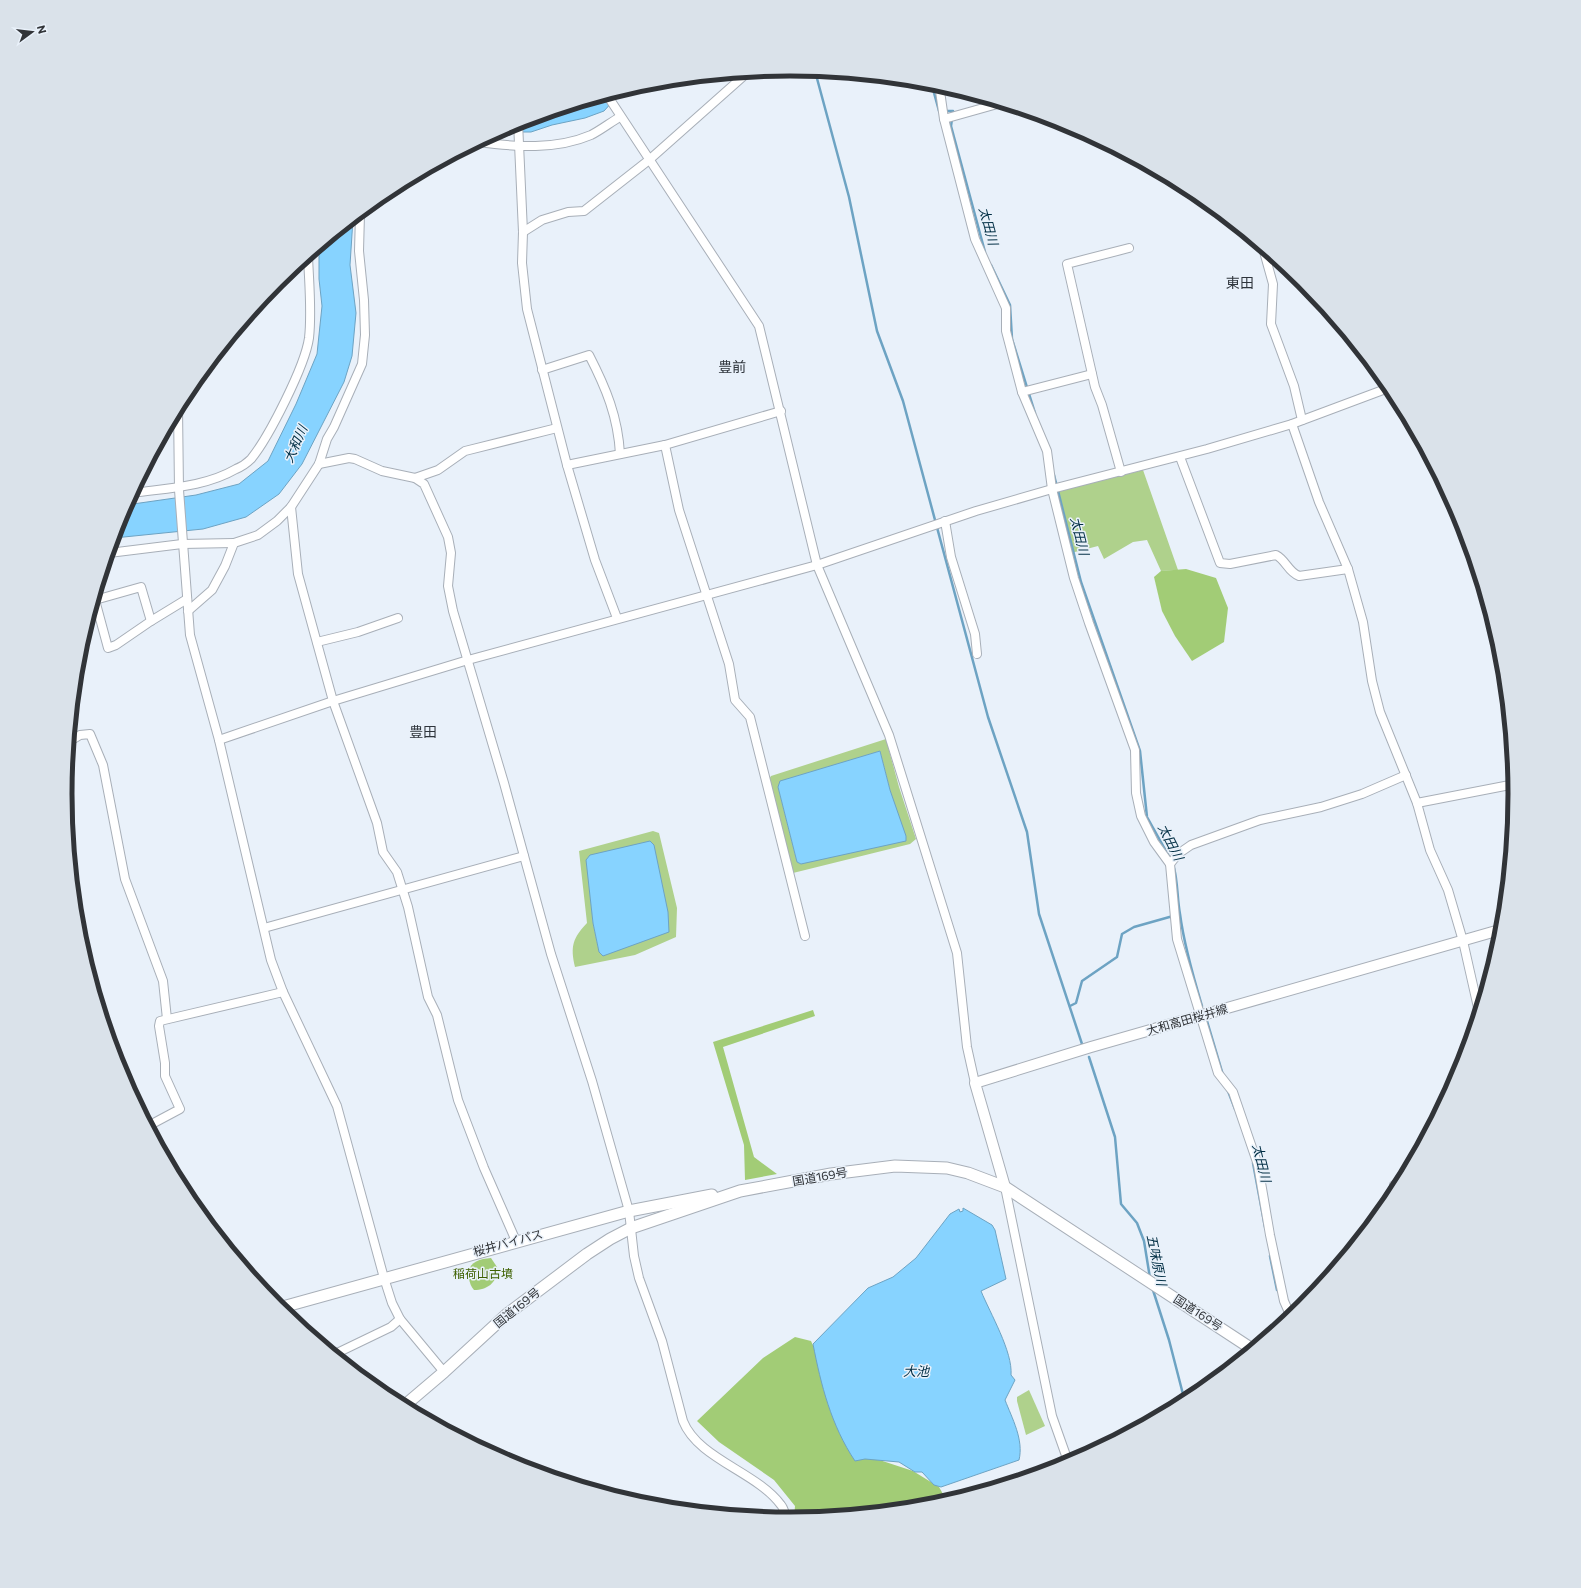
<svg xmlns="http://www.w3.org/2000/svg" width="1581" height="1588" font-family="Commissioner,'Noto Sans JP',sans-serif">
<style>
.green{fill:#afd18c;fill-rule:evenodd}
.forest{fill:#a2cc76}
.water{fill:#87d3ff;stroke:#6da3c3}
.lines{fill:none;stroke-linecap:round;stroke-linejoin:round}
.stream{stroke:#6da3c3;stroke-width:2.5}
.minor-casing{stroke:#a8afb8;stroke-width:10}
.major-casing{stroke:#a8afb8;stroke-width:12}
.highway-casing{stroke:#a8afb8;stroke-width:13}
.minor{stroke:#fff;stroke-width:8}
.major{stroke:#fff;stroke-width:10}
.highway{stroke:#fff;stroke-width:11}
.labels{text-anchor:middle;stroke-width:3;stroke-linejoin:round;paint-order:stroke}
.street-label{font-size:12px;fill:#313438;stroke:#e9f1fa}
.park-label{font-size:12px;fill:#3e6100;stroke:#e9f1fa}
.water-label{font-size:13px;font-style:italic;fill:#002e44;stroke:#e9f1fa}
.quarter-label{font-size:14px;fill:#2e343b;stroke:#e9f1fa}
.rim{fill:none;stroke:#313438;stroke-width:5}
</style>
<rect width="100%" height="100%" fill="#e9f1fa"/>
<g class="green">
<polygon points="1143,470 1178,570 1161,571 1147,540 1133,542 1104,559 1098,546 1071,553 1056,492"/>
<path d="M886,739l13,48 17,52 -6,5 -117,29 -25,-92 3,-5zM880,751l10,39 -89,74 -4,-2 -19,-75z"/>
<path d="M653,831l6,2 18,75 -1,29 -41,18 -60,12c-5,-21 -2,-29 12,-44l-8,-72zM587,860l12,92 -6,-29z"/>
<polygon points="1029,1390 1045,1426 1026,1435 1017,1401 1017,1397"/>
</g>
<g class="forest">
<polygon points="1186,569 1216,578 1228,608 1224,642 1192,661 1175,636 1162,611 1154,577 1161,571"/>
<polygon points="813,1010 815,1016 723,1047 754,1157 777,1174 745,1180 744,1145 713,1042"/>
<path d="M491,1258l6,9c1,15 -9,23 -23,23 -3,-3 -4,-7 -5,-11 -3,-16 9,-20 22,-21z"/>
<polygon points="795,1337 811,1341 821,1363 849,1450 913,1471 939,1487 947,1501 932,1506 794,1519 795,1506 774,1480 719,1442 697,1421 763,1358"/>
</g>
<g class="water">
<polygon points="623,90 604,111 585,118 552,125 531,132 498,132 513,124"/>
<polygon points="353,219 350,265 356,313 352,356 344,382 302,464 279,494 246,517 203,529 114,538 120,516 126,505 196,495 239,484 268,461 296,404 317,354 322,306 319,279 319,247"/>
<polygon points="880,751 890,790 906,836 906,841 801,864 797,862 778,787 780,781"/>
<polygon points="650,841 654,845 668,912 669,932 603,956 599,952 593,923 586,860 590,855"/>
<path d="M963,1208l29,17 3,5 11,49 -25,12c9,22 32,61 30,84l4,5 -10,20c7,18 19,40 14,60l-78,27 -7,-2 -12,-13h-7l-16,-10 -34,-3 -10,2c-24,-36 -34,-76 -42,-117l55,-56 25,-11 23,-19 34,-44 9,-5 1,3 3,-1z"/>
</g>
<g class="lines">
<g class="stream">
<polyline points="815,71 849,197 877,331 903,401 988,717 1027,832 1039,914 1082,1044"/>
<polyline points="931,82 939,111 953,111 953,114"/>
<polyline points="952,119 951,126 985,252"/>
<polyline points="991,265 1010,305 1012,339 1035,413"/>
<polyline points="1054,475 1081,582 1140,751 1147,817 1171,860"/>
<path d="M1174,868c4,15 3,30 6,46 4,31 13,62 22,92"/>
<polyline points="1070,1006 1076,1003 1082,981 1117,957 1122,934 1134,927 1173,916"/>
<polyline points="1207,1021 1223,1075"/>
<polyline points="1089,1057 1115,1137 1121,1204 1137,1223 1144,1241 1150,1278"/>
<polyline points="1228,1091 1235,1109"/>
<polyline points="1253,1163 1265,1227"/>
<polyline points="1270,1256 1277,1290"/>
<polyline points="1152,1287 1169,1340 1185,1402"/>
</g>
<defs>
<g id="minor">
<polyline points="939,84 944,119 975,239 1006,308 1006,331 1022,392 1047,451 1052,489 1074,578 1089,623 1135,750 1136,793 1141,816 1154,842 1170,864 1177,939 1218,1073 1233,1092 1258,1165 1270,1235 1284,1301 1291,1317"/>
<polyline points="607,95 759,326 817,565 889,735 957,953 967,1047 975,1083"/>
<polyline points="944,119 1001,103"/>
<polyline points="518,122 523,232 522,263 527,309 567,465 595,560 617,618"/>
<path d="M478,142c38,5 78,8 113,-7 10,-5 20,-13 29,-18"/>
<polyline points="523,232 542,220 568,212 584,211 649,160 747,73"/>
<polyline points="1263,248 1273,284 1271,324 1294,386 1302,420"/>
<path d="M542,370l47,-15c17,33 29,62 31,99"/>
<polyline points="1022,392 1092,374"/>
<polyline points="178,408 179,490 190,635 219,740 271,960 283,992 337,1106 384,1278 392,1303 400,1319 444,1372"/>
<polyline points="1292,424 1319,502 1348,569 1363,622 1372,681 1380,712 1417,803 1430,850 1448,890 1463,941 1479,1012"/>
<polyline points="665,445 679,510 729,664 735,700 750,717 805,936"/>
<path d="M1180,457l40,106 10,1 46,-9c10,5 12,17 23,21l49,-7"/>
<path d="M319,464l30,-6 6,1 27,12 33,7 9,6 24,53 3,16 -3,33 5,25 51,172 47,171 41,127 37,130 5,45 5,22 23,63 21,80c15,38 74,51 98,84 3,3 4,10 6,14"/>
<polyline points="567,465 665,445 781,411"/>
<polyline points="1121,472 1102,405 1095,387 1067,264 1129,248"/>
<polyline points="415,478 438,470 465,451 557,428"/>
<path d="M133,493c35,-5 72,-6 103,-24 5,-2 11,-6 15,-10 18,-22 54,-93 58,-121 3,-26 0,-55 -1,-82"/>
<polyline points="291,507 298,574 333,701 377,823 383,852 397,872 408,907 428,997 437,1015 458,1100 484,1168 516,1241"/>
<polyline points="945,521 951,557 975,634 977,654"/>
<polyline points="109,553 182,544 234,543"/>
<polyline points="95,600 108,648 116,645 151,621 187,599"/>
<polyline points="95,600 141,587 151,621"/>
<polyline points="188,611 212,590 225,566 234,543 258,535 277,521 291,507 319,464 327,439 334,427 362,364 365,335 364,300 359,251 360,214"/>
<polyline points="317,642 358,632 398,618"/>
<polyline points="219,740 333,701 468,660 817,565 976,511 1052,489 1207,449 1292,424 1391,387"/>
<polyline points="70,741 80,735 90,734 103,765 125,879 163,981 167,1019"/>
<polyline points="1417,803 1515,784"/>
<polyline points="1170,864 1178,854 1191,845 1260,820 1321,807 1362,794 1406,775"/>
<polyline points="264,928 524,856"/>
<polyline points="150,1127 150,1125 180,1109 165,1076 165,1063 159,1026 160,1021 283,992"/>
<polyline points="1005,1187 1052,1416 1069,1464"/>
<polyline points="1396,1192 1394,1185 1401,1183"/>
<polyline points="335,1354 391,1327 400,1319"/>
</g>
<polyline id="major" points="1005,1187 975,1083 1091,1047 1503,929"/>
<g id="highway">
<polyline points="279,1308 629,1211 712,1195"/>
<polyline points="404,1406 444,1372 506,1315 587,1254 610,1239 631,1228 740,1191 831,1174 895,1166 947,1168 968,1173 1005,1187 1252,1349"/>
</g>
</defs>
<use href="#minor" class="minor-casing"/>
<use href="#major" class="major-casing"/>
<use href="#highway" class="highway-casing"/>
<use href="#minor" class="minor"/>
<use href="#major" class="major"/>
<use href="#highway" class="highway"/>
</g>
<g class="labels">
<g class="street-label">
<text transform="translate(1187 1020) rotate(-16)" y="4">大和高田桜井線</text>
<text transform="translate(820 1177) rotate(-10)" y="4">国道169号</text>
<text transform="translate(508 1243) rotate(-15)" y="4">桜井バイパス</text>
<text transform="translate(517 1308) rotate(-39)" y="4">国道169号</text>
<text transform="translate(1198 1313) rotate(33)" y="4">国道169号</text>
</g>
<g class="park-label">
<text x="483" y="1278">稲荷山古墳</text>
</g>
<g class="water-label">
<text transform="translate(989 226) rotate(75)" y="5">太田川</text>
<text transform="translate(295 444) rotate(-66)" y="5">大和川</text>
<text transform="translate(1080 536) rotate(76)" y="5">太田川</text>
<text transform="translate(1171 842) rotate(63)" y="5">太田川</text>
<text transform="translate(1262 1163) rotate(76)" y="5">太田川</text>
<text transform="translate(1157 1260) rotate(78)" y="5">五味原川</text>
<text x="916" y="1376">大池</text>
</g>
<g class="quarter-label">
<text x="1240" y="288">東田</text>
<text x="732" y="372">豊前</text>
<text x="423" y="737">豊田</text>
</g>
</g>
<path d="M0 0H1581V1588H0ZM72 794a718 718 0 1 1 1436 0a718 718 0 1 1-1436 0Z" fill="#dae2ea" fill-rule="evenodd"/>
<path class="rim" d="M72 794a718 718 0 1 1 1436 0a718 718 0 1 1-1436 0Z"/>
<g transform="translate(32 32) rotate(75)" stroke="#e9f1fa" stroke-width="3" paint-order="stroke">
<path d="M0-3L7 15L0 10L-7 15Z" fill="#313438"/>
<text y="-6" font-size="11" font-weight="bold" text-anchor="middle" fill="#313438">N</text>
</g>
</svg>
